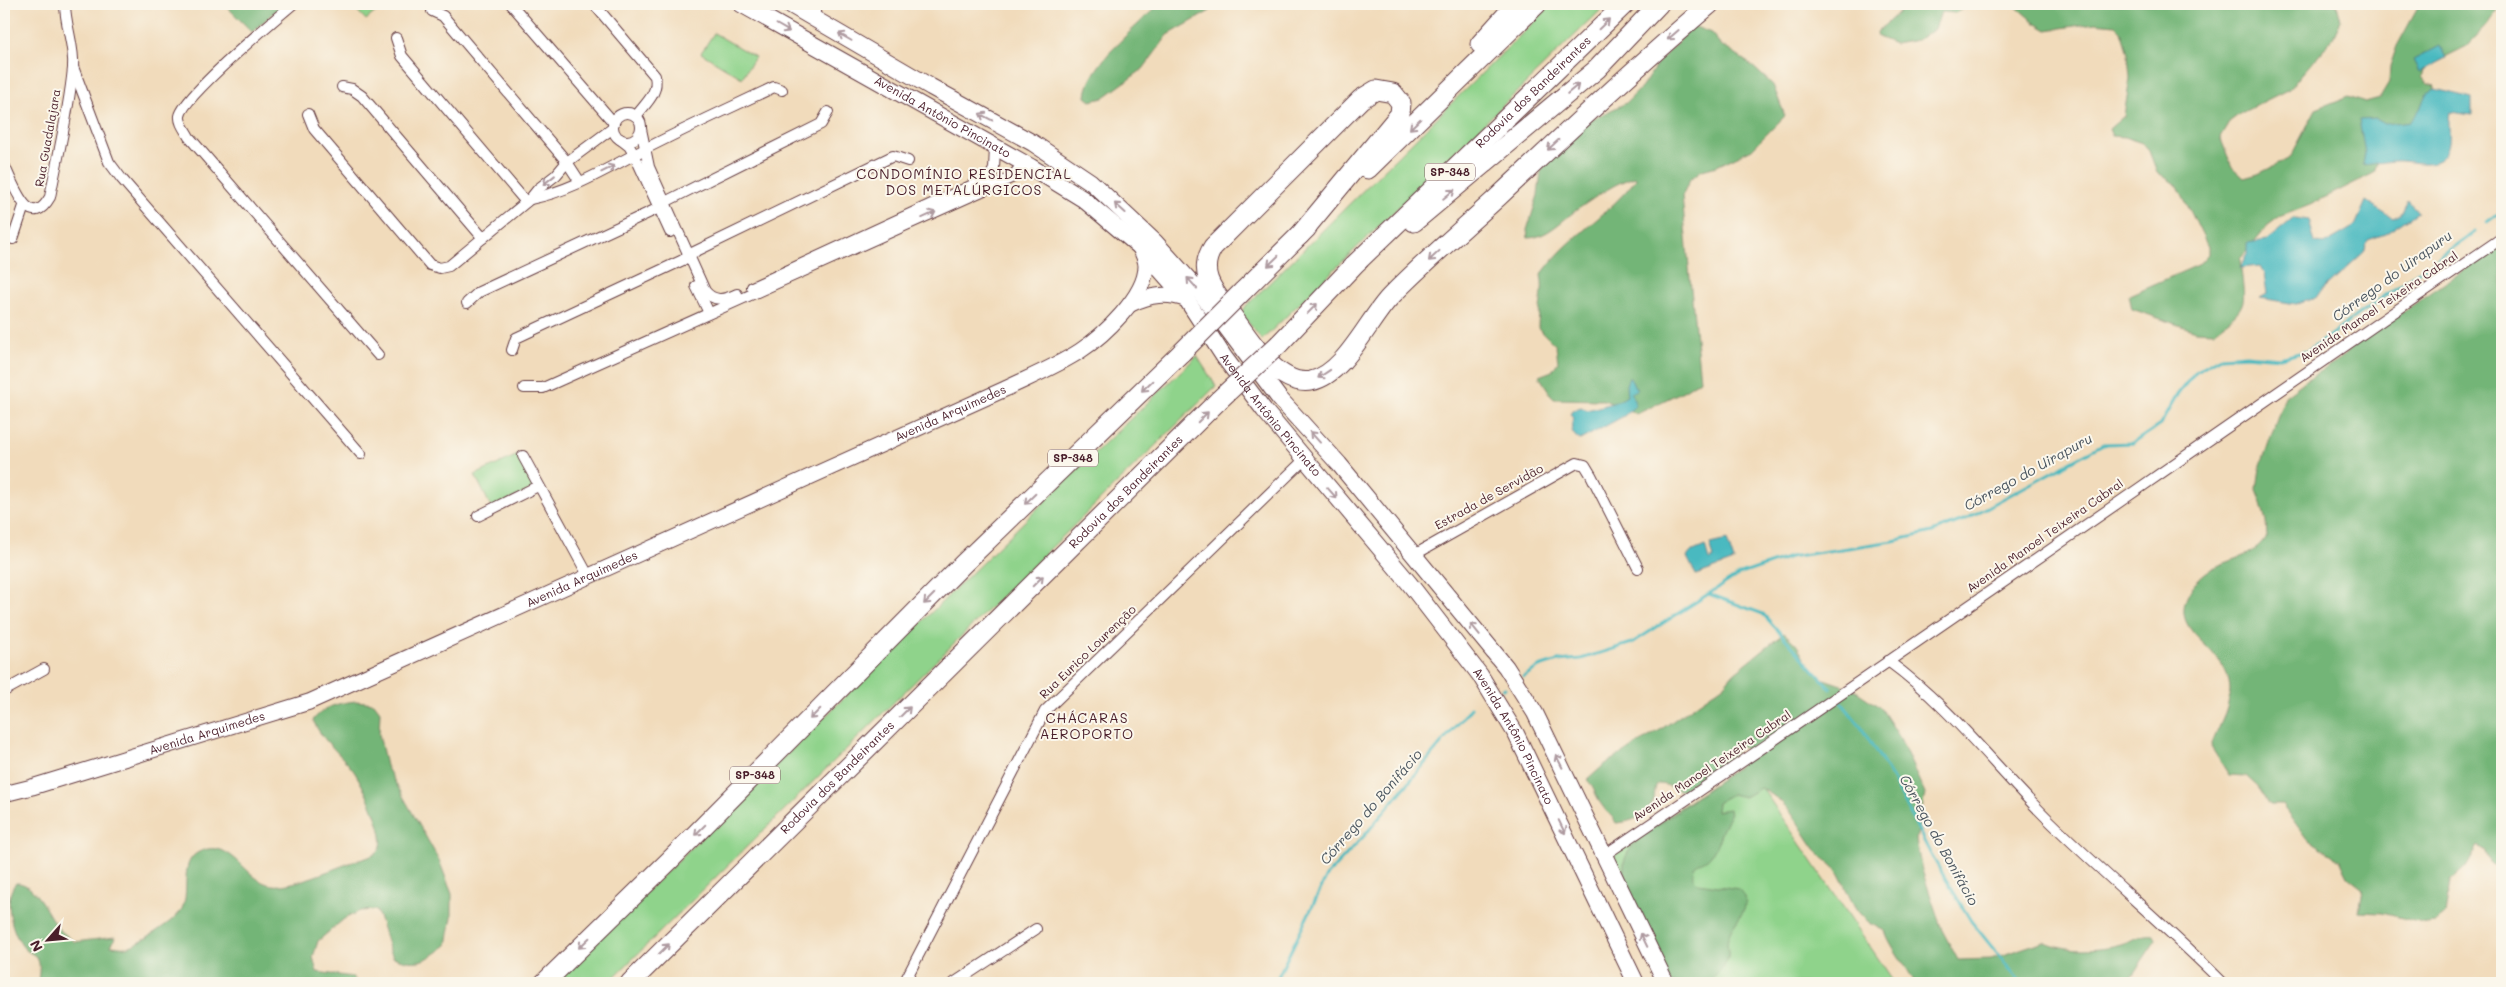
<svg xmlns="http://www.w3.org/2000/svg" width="2506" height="987" font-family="Mali,sans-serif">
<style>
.green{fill:#8fd38b;stroke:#6c795b}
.forest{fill:#73b577;stroke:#5e6a51}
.water{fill:#4ab9c0;stroke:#4a6c76}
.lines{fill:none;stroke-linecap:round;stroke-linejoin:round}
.stream{stroke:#4ab9c0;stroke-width:3}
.minor-casing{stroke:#633b41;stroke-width:12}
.secondary-casing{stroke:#633b41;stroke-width:17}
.primary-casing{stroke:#633b41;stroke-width:18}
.motorway-casing{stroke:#633b41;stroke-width:21}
.minor{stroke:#fff;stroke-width:10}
.secondary{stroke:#fff;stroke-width:15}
.primary{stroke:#fff;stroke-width:16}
.motorway{stroke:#fff;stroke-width:19}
.motorway-bridge-casing{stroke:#633b41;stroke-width:21;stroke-linecap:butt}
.motorway-bridge{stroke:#fff;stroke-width:19}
.oneway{stroke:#ae9aa0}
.labels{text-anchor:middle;stroke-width:4;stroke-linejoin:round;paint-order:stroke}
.shield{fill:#fbf7ec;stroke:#7f6065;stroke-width:1}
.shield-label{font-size:11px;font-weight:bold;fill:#4a1f2b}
.street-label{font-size:12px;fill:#4a1f2b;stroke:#fbf7ec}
.neighbourhood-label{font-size:14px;letter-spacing:1px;fill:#4a1f2b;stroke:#fbf7ec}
.water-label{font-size:14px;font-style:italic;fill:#4a555f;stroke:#fbf7ec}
</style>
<rect width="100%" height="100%" fill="#fbf7ec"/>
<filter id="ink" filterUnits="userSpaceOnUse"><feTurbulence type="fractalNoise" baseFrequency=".02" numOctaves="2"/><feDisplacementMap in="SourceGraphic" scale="10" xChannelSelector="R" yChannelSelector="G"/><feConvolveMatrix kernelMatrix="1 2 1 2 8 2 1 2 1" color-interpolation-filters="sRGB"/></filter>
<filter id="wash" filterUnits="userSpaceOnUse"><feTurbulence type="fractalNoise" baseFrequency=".0096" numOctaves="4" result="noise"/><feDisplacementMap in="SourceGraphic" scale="20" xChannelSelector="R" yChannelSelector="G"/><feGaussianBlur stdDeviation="1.12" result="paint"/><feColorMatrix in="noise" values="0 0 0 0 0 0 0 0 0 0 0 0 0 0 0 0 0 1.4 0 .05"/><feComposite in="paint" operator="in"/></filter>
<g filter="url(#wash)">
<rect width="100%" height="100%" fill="#f1dbbb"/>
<g class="green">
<polygon points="351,4 385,4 366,20"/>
<polygon points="1552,4 1607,4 1262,340 1240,312"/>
<polygon points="714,33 755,57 742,78 701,53"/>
<polygon points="1197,356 1216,386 608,983 553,983 1085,462"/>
<polygon points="520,454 538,486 492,509 475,475"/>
<polygon points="1745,763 1895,983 1669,983 1612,864 1613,853"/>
</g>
<g class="forest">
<polygon points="224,4 284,4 252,32"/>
<path d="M1159,4h57l-6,7 -42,24 -25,34 -40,29 -12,3 -5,-4c1,-32 53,-72 73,-93z"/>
<polygon points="1908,4 1972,4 1955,13 1941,12 1935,29 1917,40 1895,44 1878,37 1877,32"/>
<path d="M2013,4h324l4,16 -8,18 -44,51 -48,24 -12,9 -9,15 12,30 12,11 14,-4 32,-16 26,-49 33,-13 16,6 15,-4 9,-15 1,-17 7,-20 23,-42h81l-14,21 -20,21 -42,21 -3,10 6,7 7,2 -1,15 -55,57 -5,15 -64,32 -31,12 -12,9 -27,33c4,46 12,44 -26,73l-18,-1 -64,-22 -3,-14 69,-30 10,-11v-7l-30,-61 -21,-14 -8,-21 -7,-8 -18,-6 -12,-1 -3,-7 15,-13 6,-38 -2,-25 -7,-22 -6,-6 -20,-2 -48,7 -12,-7z"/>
<path d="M1693,26l18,7 10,12 29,19 23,21 12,31 -33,33 -35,17 -15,4 -12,9 -8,17 18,184 -15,10 -48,24 -33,-14 -50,-1 -15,-23 13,-5 6,-9 -2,-16 -18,-18c0,-18 7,-36 3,-53 26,-38 68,-59 95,-96l-1,-2c-19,5 -38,19 -54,30 -16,10 -33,31 -53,31l-1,-8 11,-35 3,-24 30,-42 55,-26 16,-16 17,-26z"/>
<path d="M2502,244v617l-6,5 -5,-2 -6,-14 -7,-4 -11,20 -17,15 -5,34 -10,8 -8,1 -45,-11 -23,-1 4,-23 -14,-11 -9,-18 -33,-21 -25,-34h-12l-12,-18 -12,-11 -17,-1 -18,-28c7,-21 23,-43 18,-66 -9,-41 -72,-50 -32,-100 16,-20 41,-18 60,-33 4,-3 7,-8 10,-11l-1,-16 -9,-32 3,-21 25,-72 24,-18 31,-19 13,-13z"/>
<path d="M1784,633l12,11 16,26 12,9 29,10 28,19 19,30 25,56 -9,46 6,30 20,60 16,30 33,-1 53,-18c20,11 56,9 77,3 13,-4 20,-11 33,-9l2,5 -29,43h-212c-9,-18 -24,-35 -30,-52 -32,-14 -32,-30 -46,-57 -4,-8 -13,-13 -19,-19 -22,-26 -25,-50 -60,-67l-15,9 -14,-3 -14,9 -1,8 13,-2 1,6c-9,12 -11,31 -19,40 -9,12 -19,3 -18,23l5,5 41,6c19,15 -8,34 -11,49 -2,6 1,13 0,20 -2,8 -14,19 -19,25h-39c-14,-29 -50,-89 -46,-119 1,-11 9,-18 16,-26l98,-71 8,-10 -1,-9 -5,-1c-8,13 -44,45 -60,43 -8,-1 -11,-6 -22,-6 -4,4 -3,9 -4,15 -6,17 -22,23 -38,24 -4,-8 -11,-12 -15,-19 -7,-9 -4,-15 -14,-24l17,-15 56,-35 64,-45 10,-12z"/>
<path d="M356,701l18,2 6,8 -1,23 7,32 53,94 13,34v23l-5,28c-21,16 -29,21 -54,12 -8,-16 -9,-31 -17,-47l-16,1 -16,8 -26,22 -5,16 4,15 36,5 3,6h-318c0,-6 3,-17 0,-23 -2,-6 -10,-7 -14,-12 -12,-14 -22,-50 -8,-65 19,-1 31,31 41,44 5,6 12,10 18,15l40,-5 -4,9c5,0 11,2 15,1 9,0 49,-27 54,-35 13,-18 -4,-51 21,-61 32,-13 45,31 71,34 19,3 63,-17 83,-24 8,-2 18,-4 24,-11 11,-11 -17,-68 -26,-80 -13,-17 -32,-30 -40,-50 12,-14 25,-17 43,-19z"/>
</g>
<g class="water">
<polygon points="2440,46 2446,58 2419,72 2413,60"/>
<path d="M2435,89l37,9v17l-22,-3c-3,13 2,26 -3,38 -8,19 -30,12 -45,11 -13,-1 -27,3 -39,4l2,-12 -6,-33 17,-1 9,5 26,-3 9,-12 6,-15z"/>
<polygon points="2408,200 2418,212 2385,234 2368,240 2364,252 2315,297 2296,304 2260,298 2267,294 2264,273 2260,266 2240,268 2247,254 2247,243 2267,240 2294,218 2309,220 2315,243 2324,244 2355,226 2366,201 2393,218 2401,214"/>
<path d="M1629,377l8,13 -6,3 5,12 -12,11 -44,24c-8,-5 -11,-13 -6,-22l-4,-4 3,-4 8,-3 6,3c13,-4 29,-6 40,-14l-1,-11z"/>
<polygon points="1727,540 1734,561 1696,575 1687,557 1691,552 1705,546 1709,560 1714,558 1710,544"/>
</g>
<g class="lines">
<g class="stream">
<polyline points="2487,222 2502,211"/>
<polyline points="1709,594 1763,614 1831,689"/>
<polyline points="1523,677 1539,667 1558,661 1581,659 1632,643 1738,575 1790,557 1893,541 1932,532 1966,519 2103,444 2133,443 2160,425 2177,395 2196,371 2221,357 2246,355 2280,358 2308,351 2474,232"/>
<polyline points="1503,689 1505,688"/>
<polyline points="1842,703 1861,727 1894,781 1930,853 1971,921 2021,983"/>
<polyline points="1275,983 1328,874 1364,836 1471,708"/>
</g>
</g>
</g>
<g filter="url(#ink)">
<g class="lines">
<defs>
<g id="minor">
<path d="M293,4c-19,16 -110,93 -113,112 -1,7 6,15 9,21l189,218"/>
<polyline points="511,4 614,123"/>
<path d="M594,4l61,72c4,17 -9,27 -19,40"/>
<polyline points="432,11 443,16 567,162 580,182"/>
<polyline points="814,19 816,4"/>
<polyline points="396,38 402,56 526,202"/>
<polyline points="73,67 109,162 121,178 361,454"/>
<polyline points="342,87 352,89 362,96 483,238"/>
<circle cx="627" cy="127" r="14"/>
<polyline points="308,114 314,129 430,265 440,268 449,266 530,199 538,189 556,175 567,162 613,128"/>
<path d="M641,129l8,38 56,124c9,11 19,9 32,3"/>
<polyline points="620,139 629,146 635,156 670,232"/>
<path d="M4,165c9,18 25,69 46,32 8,-42 19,-86 23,-129 2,-21 -8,-43 -8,-64"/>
<path d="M530,199c43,-8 81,-33 119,-52 41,-21 83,-40 125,-60l8,3"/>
<polyline points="13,239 24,206"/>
<polyline points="696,286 709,313"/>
<polyline points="752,287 990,177 994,169 995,147"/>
<polyline points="467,303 479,292 659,208 665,202 821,124 828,112"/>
<polyline points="512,350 516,338 683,260 688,255 893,156 908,161"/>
<polyline points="524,388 543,388 1000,183 1011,178 1024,163"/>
<polyline points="523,456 589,577"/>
<polyline points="478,516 538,486"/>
<polyline points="1414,555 1577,463 1585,465 1591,475 1638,568"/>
<path d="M1888,661c65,47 111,112 169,167 55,53 112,101 166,155"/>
<polyline points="4,691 44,669"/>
<path d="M1603,856c302,-203 599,-413 899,-618"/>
<polyline points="904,983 1045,711 1304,460"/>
<polyline points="954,983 1036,929"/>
</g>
<g id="secondary">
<path d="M1131,304c19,-9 35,-12 56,-4"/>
<path id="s1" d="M4,794l28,-7 277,-85 696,-313c25,-12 52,-23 75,-38 23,-15 66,-55 66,-85 0,-6 -3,-12 -6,-18"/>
</g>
<g id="primary">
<path id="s2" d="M741,4l290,163 52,32 57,48 47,53 37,57 40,53 145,173 71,92 36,59 120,249"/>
<polyline points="789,4 931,87 1033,143 1091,182 1155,242 1200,292 1279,398 1339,464 1506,667 1535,713 1666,983"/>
</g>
<g id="motorway">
<polyline points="1480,44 1516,4"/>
<polyline points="1368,169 1537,4"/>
<polyline points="1414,222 1597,69 1659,4"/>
<path d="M1299,236l101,-122 1,-11 -8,-10 -17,-3 -15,9 -148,148c-17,26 2,46 18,67 17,23 46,73 80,67 34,-7 57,-61 79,-84 34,-35 72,-67 108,-100 70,-66 139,-131 212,-193"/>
<polyline points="1243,291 1307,228"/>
<path id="s3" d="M1279,344l75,-79 271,-261"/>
<polyline points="544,983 670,860 963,564 1182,352"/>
<path id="s4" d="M630,983l589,-583"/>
</g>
</defs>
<use href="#minor" class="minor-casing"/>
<use href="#secondary" class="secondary-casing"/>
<use href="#primary" class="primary-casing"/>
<use href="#motorway" class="motorway-casing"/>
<use href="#minor" class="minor"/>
<use href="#secondary" class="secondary"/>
<use href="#primary" class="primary"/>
<use href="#motorway" class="motorway"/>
<defs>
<g id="motorway-bridge">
<polyline points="1182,352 1243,291"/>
<polyline points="1219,400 1279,344"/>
</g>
</defs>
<use href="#motorway-bridge" class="motorway-bridge-casing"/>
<use href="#motorway-bridge" class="motorway-bridge"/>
</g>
<defs><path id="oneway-shaft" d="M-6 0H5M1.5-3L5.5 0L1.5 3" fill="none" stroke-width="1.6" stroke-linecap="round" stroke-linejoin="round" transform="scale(1.25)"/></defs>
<g class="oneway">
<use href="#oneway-shaft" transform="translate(1604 24) rotate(-44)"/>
<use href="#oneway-shaft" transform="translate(783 28) rotate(30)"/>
<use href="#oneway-shaft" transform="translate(1673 35) rotate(139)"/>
<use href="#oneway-shaft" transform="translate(845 37) rotate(-150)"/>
<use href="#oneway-shaft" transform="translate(1573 89) rotate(-40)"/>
<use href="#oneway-shaft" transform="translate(986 117) rotate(-152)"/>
<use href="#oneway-shaft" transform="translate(1415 124) rotate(136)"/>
<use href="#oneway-shaft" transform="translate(1553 145) rotate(137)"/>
<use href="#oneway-shaft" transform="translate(608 169) rotate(-26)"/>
<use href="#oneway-shaft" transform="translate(549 180) rotate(142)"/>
<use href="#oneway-shaft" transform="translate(1449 194) rotate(-39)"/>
<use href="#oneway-shaft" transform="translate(1120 208) rotate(-138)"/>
<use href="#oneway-shaft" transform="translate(929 215) rotate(-24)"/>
<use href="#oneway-shaft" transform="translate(1434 256) rotate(137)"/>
<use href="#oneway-shaft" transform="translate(1273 261) rotate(136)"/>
<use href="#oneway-shaft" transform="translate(1192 283) rotate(-132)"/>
<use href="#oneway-shaft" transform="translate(1312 309) rotate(-46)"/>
<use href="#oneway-shaft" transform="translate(1324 374) rotate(146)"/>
<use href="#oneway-shaft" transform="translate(1147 386) rotate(136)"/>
<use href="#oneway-shaft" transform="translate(1203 417) rotate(-45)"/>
<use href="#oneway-shaft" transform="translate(1315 437) rotate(-132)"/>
<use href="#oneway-shaft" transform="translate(1332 493) rotate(49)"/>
<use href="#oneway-shaft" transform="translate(1030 499) rotate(136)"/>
<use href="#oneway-shaft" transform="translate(1038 581) rotate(-45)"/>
<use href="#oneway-shaft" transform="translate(929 599) rotate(135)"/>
<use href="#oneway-shaft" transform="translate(1475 629) rotate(-129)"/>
<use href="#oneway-shaft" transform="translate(905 712) rotate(-45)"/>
<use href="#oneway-shaft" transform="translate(815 714) rotate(135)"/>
<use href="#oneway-shaft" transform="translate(1559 761) rotate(-117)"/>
<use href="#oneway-shaft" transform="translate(1562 827) rotate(64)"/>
<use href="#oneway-shaft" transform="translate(700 830) rotate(135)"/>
<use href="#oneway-shaft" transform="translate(1644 940) rotate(-116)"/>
<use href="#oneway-shaft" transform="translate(584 943) rotate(136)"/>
<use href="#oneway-shaft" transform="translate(664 949) rotate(-45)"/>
</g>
</g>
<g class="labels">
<g class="shield">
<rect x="1425" y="163.5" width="50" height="17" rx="4"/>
<rect x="1048" y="449.5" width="50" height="17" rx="4"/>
<rect x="730" y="766.5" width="50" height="17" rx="4"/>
</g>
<g class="shield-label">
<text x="1450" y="176">SP-348</text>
<text x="1073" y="462">SP-348</text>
<text x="755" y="779">SP-348</text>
</g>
<g class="street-label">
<text dy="4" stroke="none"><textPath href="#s3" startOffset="358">Rodovia dos Bandeirantes</textPath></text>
<text dy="4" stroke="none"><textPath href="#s2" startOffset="231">Avenida Antônio Pincinato</textPath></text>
<text transform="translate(48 138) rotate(-80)" y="4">Rua Guadalajara</text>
<text transform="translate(2379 307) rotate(-34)" y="4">Avenida Manoel Teixeira Cabral</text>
<text dy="4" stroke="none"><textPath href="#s1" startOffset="1022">Avenida Arquimedes</textPath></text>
<text dy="4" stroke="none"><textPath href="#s2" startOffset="681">Avenida Antônio Pincinato</textPath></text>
<text dy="4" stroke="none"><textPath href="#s4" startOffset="698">Rodovia dos Bandeirantes</textPath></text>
<text transform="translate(1489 497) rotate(-29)" y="4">Estrada de Servidão</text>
<text transform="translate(2045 536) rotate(-35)" y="4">Avenida Manoel Teixeira Cabral</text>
<text dy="4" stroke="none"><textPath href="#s1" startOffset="618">Avenida Arquimedes</textPath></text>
<text transform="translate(1088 652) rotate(-44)" y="4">Rua Eurico Lourenção</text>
<text dy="4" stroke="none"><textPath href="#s1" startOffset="212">Avenida Arquimedes</textPath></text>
<text dy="4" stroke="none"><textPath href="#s2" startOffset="1085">Avenida Antônio Pincinato</textPath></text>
<text transform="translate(1712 766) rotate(-34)" y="4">Avenida Manoel Teixeira Cabral</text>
<text dy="4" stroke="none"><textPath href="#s4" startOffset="292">Rodovia dos Bandeirantes</textPath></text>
</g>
<g class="neighbourhood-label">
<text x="964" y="179">CONDOMÍNIO RESIDENCIAL<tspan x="964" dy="16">DOS METALÚRGICOS</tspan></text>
<text x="1087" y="723">CHÁCARAS<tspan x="1087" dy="16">AEROPORTO</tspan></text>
</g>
<g class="water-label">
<text transform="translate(2392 276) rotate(-36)" y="5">Córrego do Uirapuru</text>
<text transform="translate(2028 472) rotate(-29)" y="5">Córrego do Uirapuru</text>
<text transform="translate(1371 807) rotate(-49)" y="5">Córrego do Bonifácio</text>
<text transform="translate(1939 840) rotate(61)" y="5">Córrego do Bonifácio</text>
</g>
</g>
<rect width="2506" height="987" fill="none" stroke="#fbf7ec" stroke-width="20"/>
<g transform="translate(48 940) rotate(243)" stroke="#fbf7ec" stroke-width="4" paint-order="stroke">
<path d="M0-4L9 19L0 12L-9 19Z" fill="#4a1f2b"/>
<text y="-8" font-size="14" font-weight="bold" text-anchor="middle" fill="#4a1f2b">N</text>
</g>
</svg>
